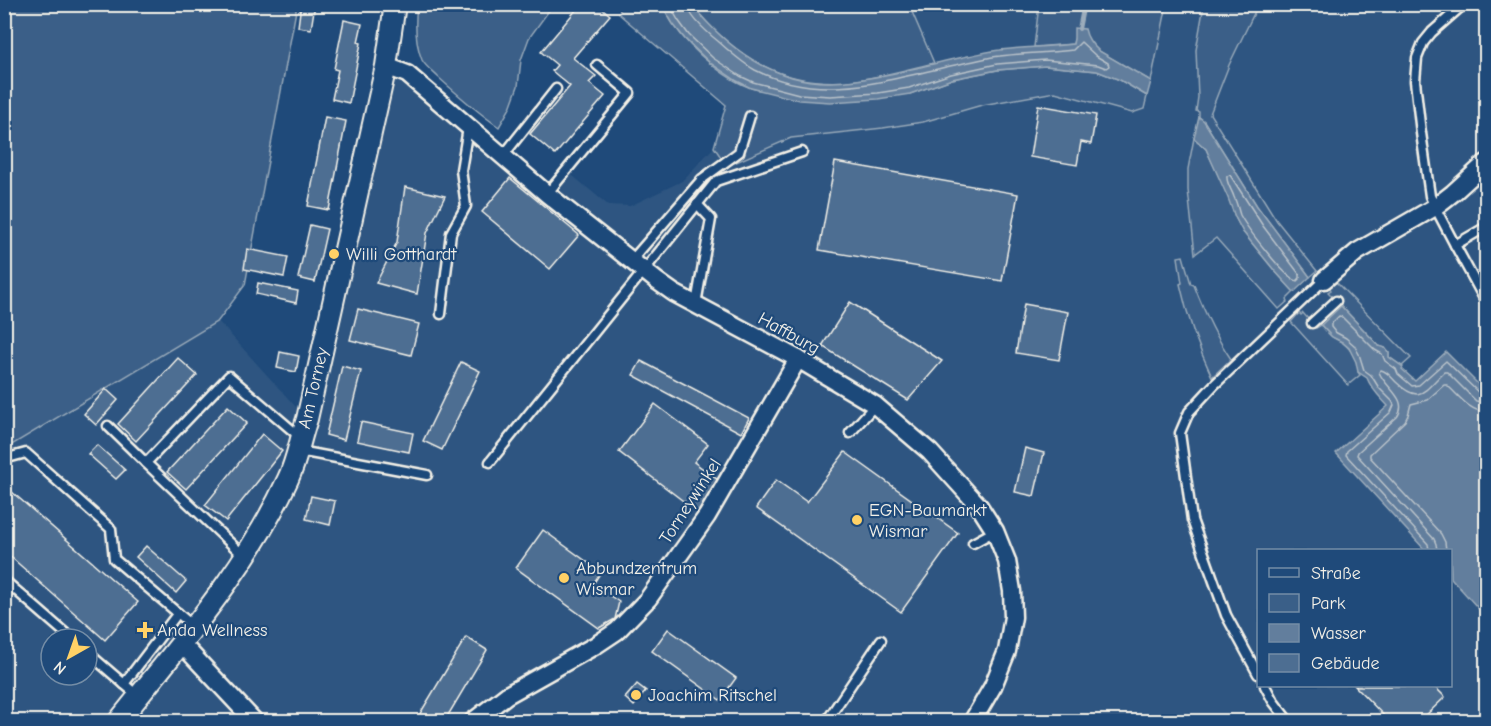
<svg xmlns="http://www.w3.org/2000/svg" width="1491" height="726" font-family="'Comic Neue',sans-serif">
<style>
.built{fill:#2d5581;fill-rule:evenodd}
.green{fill:#3a5f88;stroke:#97a8b8;stroke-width:1.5}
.water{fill:#627e9d;stroke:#9cacbb;stroke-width:1.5}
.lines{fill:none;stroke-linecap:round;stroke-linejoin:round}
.shore{stroke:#bac3ca;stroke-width:1.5}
.stream{stroke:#9cacbb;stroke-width:4}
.building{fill:#4d6e92;stroke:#f4f1e8;stroke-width:1.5}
.service-casing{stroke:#f4f1e8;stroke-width:13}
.minor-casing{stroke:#f4f1e8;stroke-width:21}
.tertiary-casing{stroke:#f4f1e8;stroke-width:24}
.service{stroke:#1f4a7a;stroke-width:8}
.minor{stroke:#1f4a7a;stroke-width:16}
.tertiary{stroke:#1f4a7a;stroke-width:20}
.poi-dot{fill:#ffd166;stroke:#1f4a7a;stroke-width:2}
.labels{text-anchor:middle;stroke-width:4.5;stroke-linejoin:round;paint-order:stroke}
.poi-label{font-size:18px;fill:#f4f1e8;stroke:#1f4a7a;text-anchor:start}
.street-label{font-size:18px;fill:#f4f1e8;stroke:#1f4a7a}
</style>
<rect width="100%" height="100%" fill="#1f4a7a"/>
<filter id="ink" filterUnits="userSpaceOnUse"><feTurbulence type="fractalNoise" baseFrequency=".0167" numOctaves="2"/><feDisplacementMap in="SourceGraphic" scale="12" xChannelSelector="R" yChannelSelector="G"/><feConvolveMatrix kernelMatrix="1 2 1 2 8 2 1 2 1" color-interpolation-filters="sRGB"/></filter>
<g filter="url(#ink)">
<path class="built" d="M621,5h865v388l-84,1 -66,59 89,97h-167v136h192l1,-108 35,39v104h-1470l-12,-9v-263l214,-128 88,97 80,-352 161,128 20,-23 41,34 22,1 52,-25 32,-34 12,-42 -107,-91zM51,639h36v36h-36z"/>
<g class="green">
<polygon points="4,5 297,5 245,285 218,321 5,449"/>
<path d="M417,5h136l-24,33 -8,22 -3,26 -8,22 -11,19c-22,-15 -41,-32 -61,-50 -5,-5 -13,-11 -16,-17 -7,-17 -7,-38 -5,-55z"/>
<path d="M621,5h41c4,6 7,14 12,20 17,25 55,59 85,65l151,4 42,-15 46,-9 47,-4 52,5 23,9 27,16 -3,13 -12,4 -77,-21 -73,13 -59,17 -40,6 -92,10 -64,28 -13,-19 12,-42 -107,-91z"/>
<path d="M692,5h217l25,58c-25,6 -50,13 -76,17 -71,10 -123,-21 -166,-75z"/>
<polygon points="1039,5 1167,5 1151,81 1099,51 1092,45 1086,36 1074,39 1073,44 1034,47"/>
<polygon points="1204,5 1258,5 1229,65 1210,114 1277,221 1317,271 1310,277 1257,206 1204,121 1199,117 1199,112 1196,111 1198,97 1196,50"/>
<polygon points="1194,138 1206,149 1229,198 1235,217 1243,232 1274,270 1294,292 1287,299 1288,301 1279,309 1216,238 1195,254 1188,190 1188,169"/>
<path d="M1183,256l8,28 3,1c10,26 21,51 37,74l-19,18c-14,-30 -25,-61 -32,-93l2,-1 -4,-26z"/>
<polygon points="1335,281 1411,358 1402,366 1389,357 1389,353 1385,348 1379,346 1328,292 1331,290 1329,287"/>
<path d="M1299,313l2,2 2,-2 13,15 5,-3c3,4 6,7 10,11 3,3 8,4 12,7 9,7 15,18 15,29l2,3 -12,10 -57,-63z"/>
</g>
<g class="water">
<path d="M662,5h30c34,42 81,78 138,77 46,-1 93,-17 138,-26 11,-2 21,-5 32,-6 24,-3 48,-3 73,-6l1,-5v-11l11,1c2,10 7,16 14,22l52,30 -4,15 -27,-16 -23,-9 -52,-5 -48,4 -45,9 -42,15 -32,5 -48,3 -31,-2 -48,-12 -14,-7 -28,-19 -24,-23 -12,-15z"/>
<polygon points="1199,117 1204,121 1257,206 1310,277 1294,292 1274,270 1243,232 1235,217 1228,198 1206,149 1194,138"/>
<path d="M1341,306l38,40 6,2 4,5v4l14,10 -1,2 13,12 31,-29 40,40v225l-35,-39 -1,-28h-25l-89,-97 52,-47c-8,-9 -17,-17 -21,-28l-9,-6 -2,-10 -7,-14 -7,-6 -10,-5 -11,-12z"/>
</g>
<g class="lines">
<g class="shore">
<path d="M669,4l9,16 11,15 24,23 27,18 13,6 46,12 31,2 48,-3 31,-5 42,-14 46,-10 48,-4 53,5 8,3 3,-2 -1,-3 -12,-7 -15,-14 -8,8c-24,3 -49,3 -73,6 -10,1 -21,4 -31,6 -72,14 -143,44 -214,8 -13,-7 -25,-18 -36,-28 -10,-8 -30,-25 -32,-38"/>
<path d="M1230,175l33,51 37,49v3l-3,3c-12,-3 -50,-53 -57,-66 -2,-6 -3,-12 -6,-18 -2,-7 -8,-14 -7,-21z"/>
<polyline points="1429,550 1428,544 1346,455 1347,451 1391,412 1394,405 1392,401 1379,388 1371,375 1364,370 1359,354 1354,345 1346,338 1335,332 1331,327 1331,324 1339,316 1342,317 1375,350 1382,354 1385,361 1396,369 1398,374 1412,386 1419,385 1446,361 1480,394 1486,396"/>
<path d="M1437,550l-1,-6 -2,-5 -77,-84 1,-3 39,-35c13,-18 -13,-30 -18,-45l2,-2c7,2 9,6 15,12 24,23 28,9 48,-10h3l29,29 10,2"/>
<path d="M1446,550l-1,-8 -4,-8 -71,-77v-3l35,-33 3,-6 3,-11 16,-4 17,-15h3c12,11 22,26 39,27"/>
</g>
<polyline class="stream" points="1079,29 1083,9 1087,4"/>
</g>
<g class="building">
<polygon points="301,4 315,4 311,29 298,27"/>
<polygon points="581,4 597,4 610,15 573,58 596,76 589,83 605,96 555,155 530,134 570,86 552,71 557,65 541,52"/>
<polygon points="344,20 362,24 358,42 361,43 349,103 332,99 338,70 334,69"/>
<polygon points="1038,105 1096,115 1091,144 1081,142 1077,165 1030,157"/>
<polygon points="325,117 346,121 329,210 308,206"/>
<polygon points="835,162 1018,194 1002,281 819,250"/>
<polygon points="510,178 579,235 550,269 482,212"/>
<polygon points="405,187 445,196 427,233 417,294 376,283 397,242"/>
<polygon points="310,225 327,229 315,282 298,278"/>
<polygon points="247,249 288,257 284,277 244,269"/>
<polygon points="258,283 298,291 296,303 256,294"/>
<polygon points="850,302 942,361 908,400 822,346"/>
<polygon points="1024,304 1068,312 1059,360 1016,353"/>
<polygon points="358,309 419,324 411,355 350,340"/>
<polygon points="280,352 299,356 296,372 277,368"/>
<polygon points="178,358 197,375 136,441 118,424"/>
<polygon points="641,361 749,418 741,433 633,375"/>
<polygon points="461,362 480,371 442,450 423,441"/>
<polygon points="342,366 361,371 344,440 326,435"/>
<polygon points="106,389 118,400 96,425 84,414"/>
<polygon points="655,404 708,444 694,462 722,483 699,513 619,452"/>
<polygon points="228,406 247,423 186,489 167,472"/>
<polygon points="361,422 413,433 409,452 357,441"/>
<polygon points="262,434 282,451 226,521 205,505"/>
<polygon points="97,445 125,470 116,479 88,454"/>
<polygon points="1025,448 1044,453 1034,496 1015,492"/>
<polygon points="845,452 958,533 901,612 756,508 776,480 807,502"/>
<polygon points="4,485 138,602 105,640 4,551"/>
<polygon points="311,496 335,501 330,525 306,519"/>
<polygon points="543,530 601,572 593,584 619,602 615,619 599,628 516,568"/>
<polygon points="146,546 186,581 176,593 136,557"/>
<polygon points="668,629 736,678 720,700 652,651"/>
<polygon points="466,637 487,650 444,722 415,722"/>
<polygon points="637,684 646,691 634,706 625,698"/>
<polygon points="1355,686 1434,686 1445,697 1419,722 1390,722"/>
</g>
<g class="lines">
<defs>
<g id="service">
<polyline points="1464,4 1432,32 1423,43 1417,58 1415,81 1421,133 1430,196 1435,207 1455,245 1486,302"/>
<polyline points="503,156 556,89"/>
<polyline points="547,194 630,93 597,65"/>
<polyline points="1455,245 1486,227"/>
<polyline points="631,261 702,179 739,152 750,116"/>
<polyline points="696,304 711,219 697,204"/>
<polyline points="441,314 451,233 466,206 461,170 468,128"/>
<polyline points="1312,323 1336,301"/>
<polyline points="108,426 146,463"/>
<polyline points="850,433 875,405"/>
<polyline points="298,452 310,453 427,475"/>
<polyline points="4,459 26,453 111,529 114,559 193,626"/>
<polyline points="490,462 716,181 802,152"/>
<polyline points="973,543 995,531"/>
<polyline points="244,556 146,463 229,376 300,437"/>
<polyline points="4,580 72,639"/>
<polyline points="87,652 138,696"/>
<polyline points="1258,674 1226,615 1192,520 1180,433 1189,412 1214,385 1324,280"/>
<polyline points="124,684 178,613"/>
<polyline points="1265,686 1273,701 1289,722"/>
<polyline points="826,722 881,640"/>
</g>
<g id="minor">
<polyline points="386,66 407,74 547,194 657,281 674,293 798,359 875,405 930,452 979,506 995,531 1007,561 1012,591 1013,617 1007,651 993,686 972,722"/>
<polyline points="1324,280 1357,252 1435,207 1453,193 1486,163"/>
<polyline points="181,643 255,722"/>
<polyline points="472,722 507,695 596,645 617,631 648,599 707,516 798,359"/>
</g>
<path id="tertiary" d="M118,722c61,-77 129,-153 170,-243 9,-19 12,-40 19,-60l79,-353 9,-62"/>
</defs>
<use href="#service" class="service-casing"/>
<use href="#minor" class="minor-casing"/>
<use href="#tertiary" class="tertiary-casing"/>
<use href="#service" class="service"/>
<use href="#minor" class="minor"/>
<use href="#tertiary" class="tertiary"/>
</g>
</g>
<g class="poi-dot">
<circle cx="334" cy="254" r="6"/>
<circle cx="857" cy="520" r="6"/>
<circle cx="564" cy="578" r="6"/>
<path d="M142 621h6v6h6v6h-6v6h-6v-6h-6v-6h6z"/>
<circle cx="636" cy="695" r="6"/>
</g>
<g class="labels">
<g class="poi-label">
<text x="346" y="260">Willi Gotthardt</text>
<text x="869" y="516">EGN-Baumarkt<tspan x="869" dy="21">Wismar</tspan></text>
<text x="576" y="574">Abbundzentrum<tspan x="576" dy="21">Wismar</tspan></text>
<text x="157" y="636">Anda Wellness</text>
<text x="648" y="701">Joachim Ritschel</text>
</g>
<g class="street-label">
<text transform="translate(789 333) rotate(29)" y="6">Haffburg</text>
<text transform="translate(313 388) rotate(-77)" y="6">Am Torney</text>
<text transform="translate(690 501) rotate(-57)" y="6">Torneywinkel</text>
</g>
</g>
<rect width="1491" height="726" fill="none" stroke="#1f4a7a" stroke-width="24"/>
<rect x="12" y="12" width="1467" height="702" fill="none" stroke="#f4f1e8" stroke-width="2" filter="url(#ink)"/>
<rect x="1257" y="549" width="195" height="138" fill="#1f4a7a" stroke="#748da6" stroke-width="1.5"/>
<rect x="1269" y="568" width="30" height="9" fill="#1f4a7a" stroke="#748da6" stroke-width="1.5"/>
<text x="1311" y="579" font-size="18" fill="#f4f1e8">Straße</text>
<rect x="1269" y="594" width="30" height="18" fill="#3a5f88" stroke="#748da6" stroke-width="1.5"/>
<text x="1311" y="609" font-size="18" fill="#f4f1e8">Park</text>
<rect x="1269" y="624" width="30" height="18" fill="#627e9d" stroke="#748da6" stroke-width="1.5"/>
<text x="1311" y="639" font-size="18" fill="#f4f1e8">Wasser</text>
<rect x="1269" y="654" width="30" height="18" fill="#4d6e92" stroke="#748da6" stroke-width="1.5"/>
<text x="1311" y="669" font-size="18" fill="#f4f1e8">Gebäude</text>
<g transform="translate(69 657) rotate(220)"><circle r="28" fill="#1f4a7a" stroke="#748da6" stroke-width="1.5"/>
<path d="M0-4.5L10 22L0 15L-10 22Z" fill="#ffd166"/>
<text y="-9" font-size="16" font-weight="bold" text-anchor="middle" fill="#f4f1e8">N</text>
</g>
</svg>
